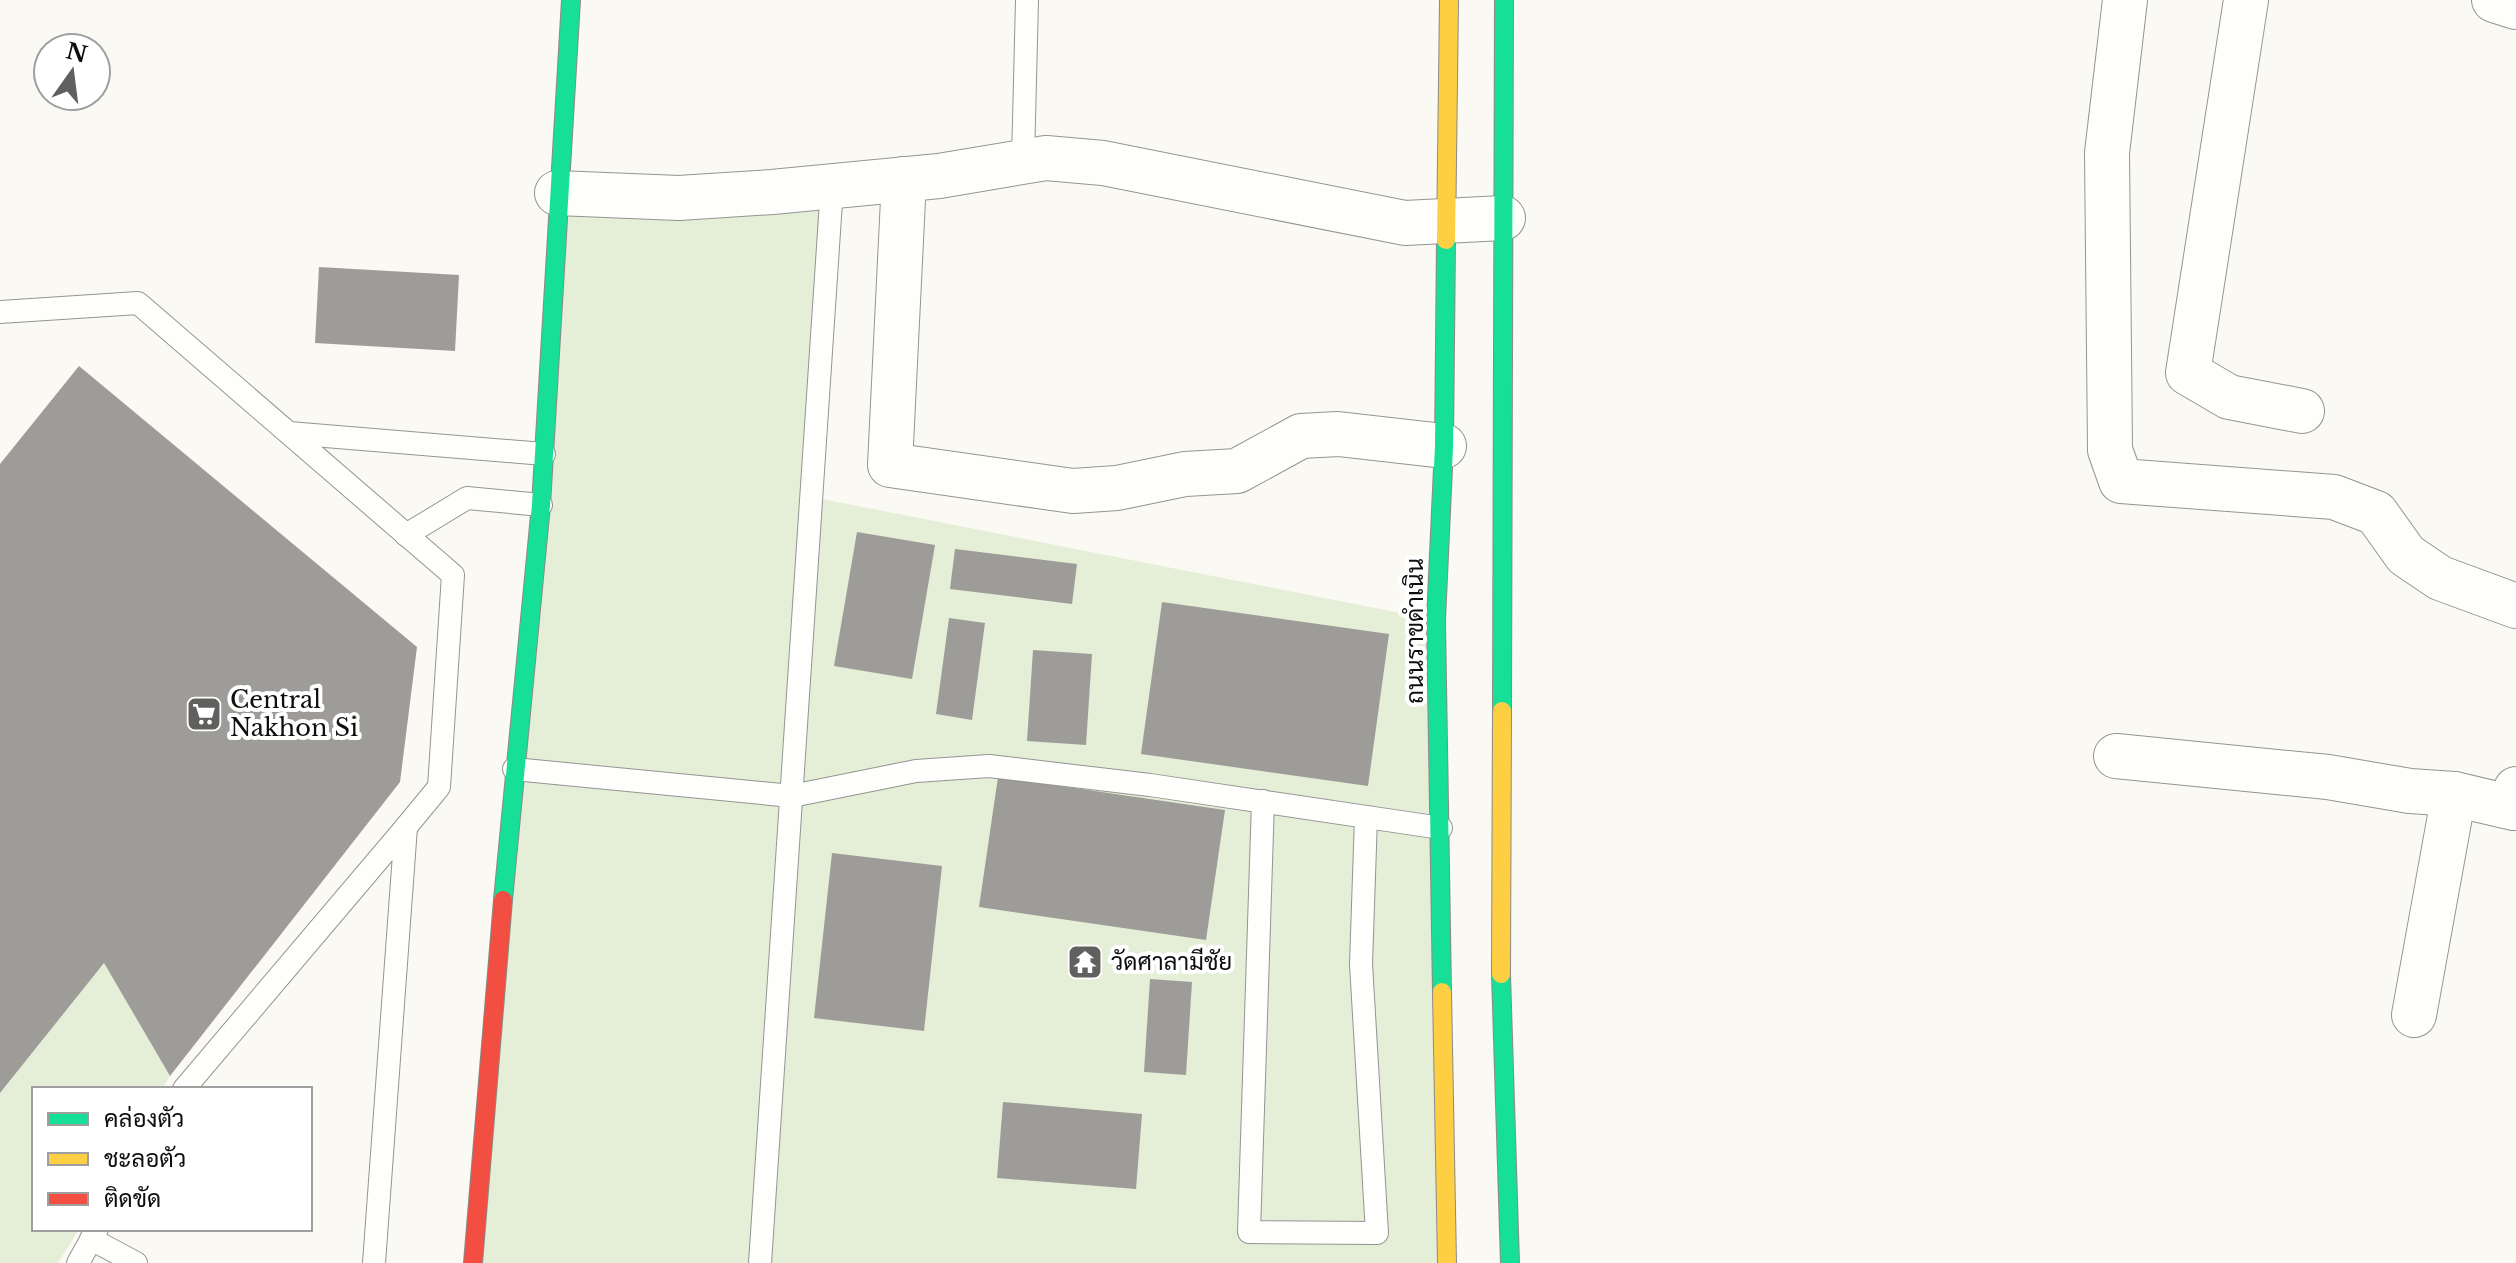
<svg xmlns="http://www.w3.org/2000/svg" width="2516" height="1263" font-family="'Libre Baskerville',Sarabun,serif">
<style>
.park{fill:#e5eed6}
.building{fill:#9e9c99}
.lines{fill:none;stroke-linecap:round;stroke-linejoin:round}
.lane-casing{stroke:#949492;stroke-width:24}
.street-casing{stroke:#949492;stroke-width:46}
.fast-casing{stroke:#8b8a88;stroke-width:20}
.slow-casing{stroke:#8b8a88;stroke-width:20}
.jam-casing{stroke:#8b8a88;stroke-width:20}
.lane{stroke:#fefefd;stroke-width:22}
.street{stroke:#fefefd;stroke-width:44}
.fast{stroke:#16e098;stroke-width:18}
.slow{stroke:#ffcf43;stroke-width:18}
.jam{stroke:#f24e42;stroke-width:18}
.labels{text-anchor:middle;stroke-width:8;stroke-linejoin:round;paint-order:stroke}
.street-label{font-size:24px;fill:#0e0e0e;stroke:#fff}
.poi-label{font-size:24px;fill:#0e0e0e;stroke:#fff;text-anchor:start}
</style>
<rect width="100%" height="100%" fill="#faf9f4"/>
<g class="park">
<polygon points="832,187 812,497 1436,620 1449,1263 473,1263 558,193"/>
<polygon points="104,963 170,1076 162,1089 34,1089 34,1229 79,1229 58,1263 0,1263 0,1093"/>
</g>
<g class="building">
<polygon points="319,267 459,275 455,351 315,343"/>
<polygon points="79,366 417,647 400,782 170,1076 104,963 0,1093 0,464"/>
<polygon points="857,532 935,545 912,679 834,666"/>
<polygon points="955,549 1077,564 1072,604 950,589"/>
<polygon points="1162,602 1389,634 1368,786 1141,754"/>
<polygon points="949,618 985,623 972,720 936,714"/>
<polygon points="1033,650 1092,654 1086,745 1027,741"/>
<polygon points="998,777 1225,810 1206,940 979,907"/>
<polygon points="832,853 942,866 924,1031 814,1018"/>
<polygon points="1150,979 1192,982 1186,1075 1144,1072"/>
<polygon points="1003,1102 1142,1114 1136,1189 997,1178"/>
</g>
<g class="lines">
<defs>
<g id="lane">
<polyline points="1023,160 1027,0"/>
<polyline points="0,312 138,303 453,575 439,787 406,827"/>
<polyline points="289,433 544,454"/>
<polyline points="406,535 467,498 541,505"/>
<polyline points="514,769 792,796 916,771 989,766 1150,785 1441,828"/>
<polyline points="1263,801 1249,1232 1377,1233 1361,964 1366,817"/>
<polyline points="184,1089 406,827 374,1263"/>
<polyline points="91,1239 136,1263"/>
<polyline points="78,1263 97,1229"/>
<polyline points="760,1263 832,187"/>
</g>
<g id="street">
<polyline points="2125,0 2107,153 2110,450 2121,481 2334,497 2376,513 2406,555 2440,578 2516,606"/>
<polyline points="2246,0 2188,373 2229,397 2302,411"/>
<polyline points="2494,0 2516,7"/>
<polyline points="904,179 890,465 1073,491 1117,488 1185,474 1237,471 1301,436 1338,434 1444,446"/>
<polyline points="557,193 679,198 772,192 939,176 1046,158 1103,163 1405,223 1503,218"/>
<polyline points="2116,756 2328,777 2410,791 2454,794 2514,808 2516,789"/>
<polyline points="2414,1015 2454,794"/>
</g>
<g id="fast">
<polyline points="1502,711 1504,0"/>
<polyline points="503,900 541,505 571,0"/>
<polyline points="1501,974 1510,1263"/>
<polyline points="1442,992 1436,620 1444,446 1446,240"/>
</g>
<g id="slow">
<polyline points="1446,240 1449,0"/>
<polyline points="1501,974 1502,711"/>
<polyline points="1442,992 1447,1263"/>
</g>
<polyline id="jam" points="473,1263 503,900"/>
</defs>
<use href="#lane" class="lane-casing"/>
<use href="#street" class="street-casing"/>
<use href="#fast" class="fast-casing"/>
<use href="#slow" class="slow-casing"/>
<use href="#jam" class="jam-casing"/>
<use href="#lane" class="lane"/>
<use href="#street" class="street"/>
<use href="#fast" class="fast"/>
<use href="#slow" class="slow"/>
<use href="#jam" class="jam"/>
</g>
<defs>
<symbol id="supermarket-square" viewBox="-11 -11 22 22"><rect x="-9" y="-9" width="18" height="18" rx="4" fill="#61605e" stroke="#fff"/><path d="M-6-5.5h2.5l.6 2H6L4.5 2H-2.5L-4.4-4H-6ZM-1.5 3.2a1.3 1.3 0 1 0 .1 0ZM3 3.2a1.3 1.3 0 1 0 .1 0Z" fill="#fff"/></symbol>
<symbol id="temple-square" viewBox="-11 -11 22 22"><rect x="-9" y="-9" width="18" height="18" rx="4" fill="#61605e" stroke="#fff"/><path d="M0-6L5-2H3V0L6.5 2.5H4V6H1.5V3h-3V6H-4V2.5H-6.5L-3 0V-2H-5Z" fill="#fff"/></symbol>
</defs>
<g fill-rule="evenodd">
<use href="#supermarket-square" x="184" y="694" width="40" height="40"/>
<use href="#temple-square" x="1065" y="942" width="40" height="40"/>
</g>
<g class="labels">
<g class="street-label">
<text transform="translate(1415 631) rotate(-90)" y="8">ถนนราขดำเนิน</text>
</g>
<g class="poi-label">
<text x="230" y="708">Central<tspan x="230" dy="28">Nakhon Si</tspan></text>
<text x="1111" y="970">วัดศาลามีชัย</text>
</g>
</g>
<rect x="32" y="1087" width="280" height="144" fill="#ffffff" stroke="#9f9f9f" stroke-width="2"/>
<rect x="48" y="1113" width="40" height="12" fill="#16e098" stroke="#9f9f9f" stroke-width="2"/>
<text x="104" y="1127" font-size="24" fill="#0e0e0e">คล่องตัว</text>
<rect x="48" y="1153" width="40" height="12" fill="#ffcf43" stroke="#9f9f9f" stroke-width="2"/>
<text x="104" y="1167" font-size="24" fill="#0e0e0e">ชะลอตัว</text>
<rect x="48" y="1193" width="40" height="12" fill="#f24e42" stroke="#9f9f9f" stroke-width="2"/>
<text x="104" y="1207" font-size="24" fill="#0e0e0e">ติดขัด</text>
<g transform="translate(72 72) rotate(14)"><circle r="38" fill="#ffffff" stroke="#9f9f9f" stroke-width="2"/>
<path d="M0-6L14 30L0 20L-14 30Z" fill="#61605e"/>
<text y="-12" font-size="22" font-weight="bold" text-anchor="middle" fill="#0e0e0e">N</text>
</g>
</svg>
